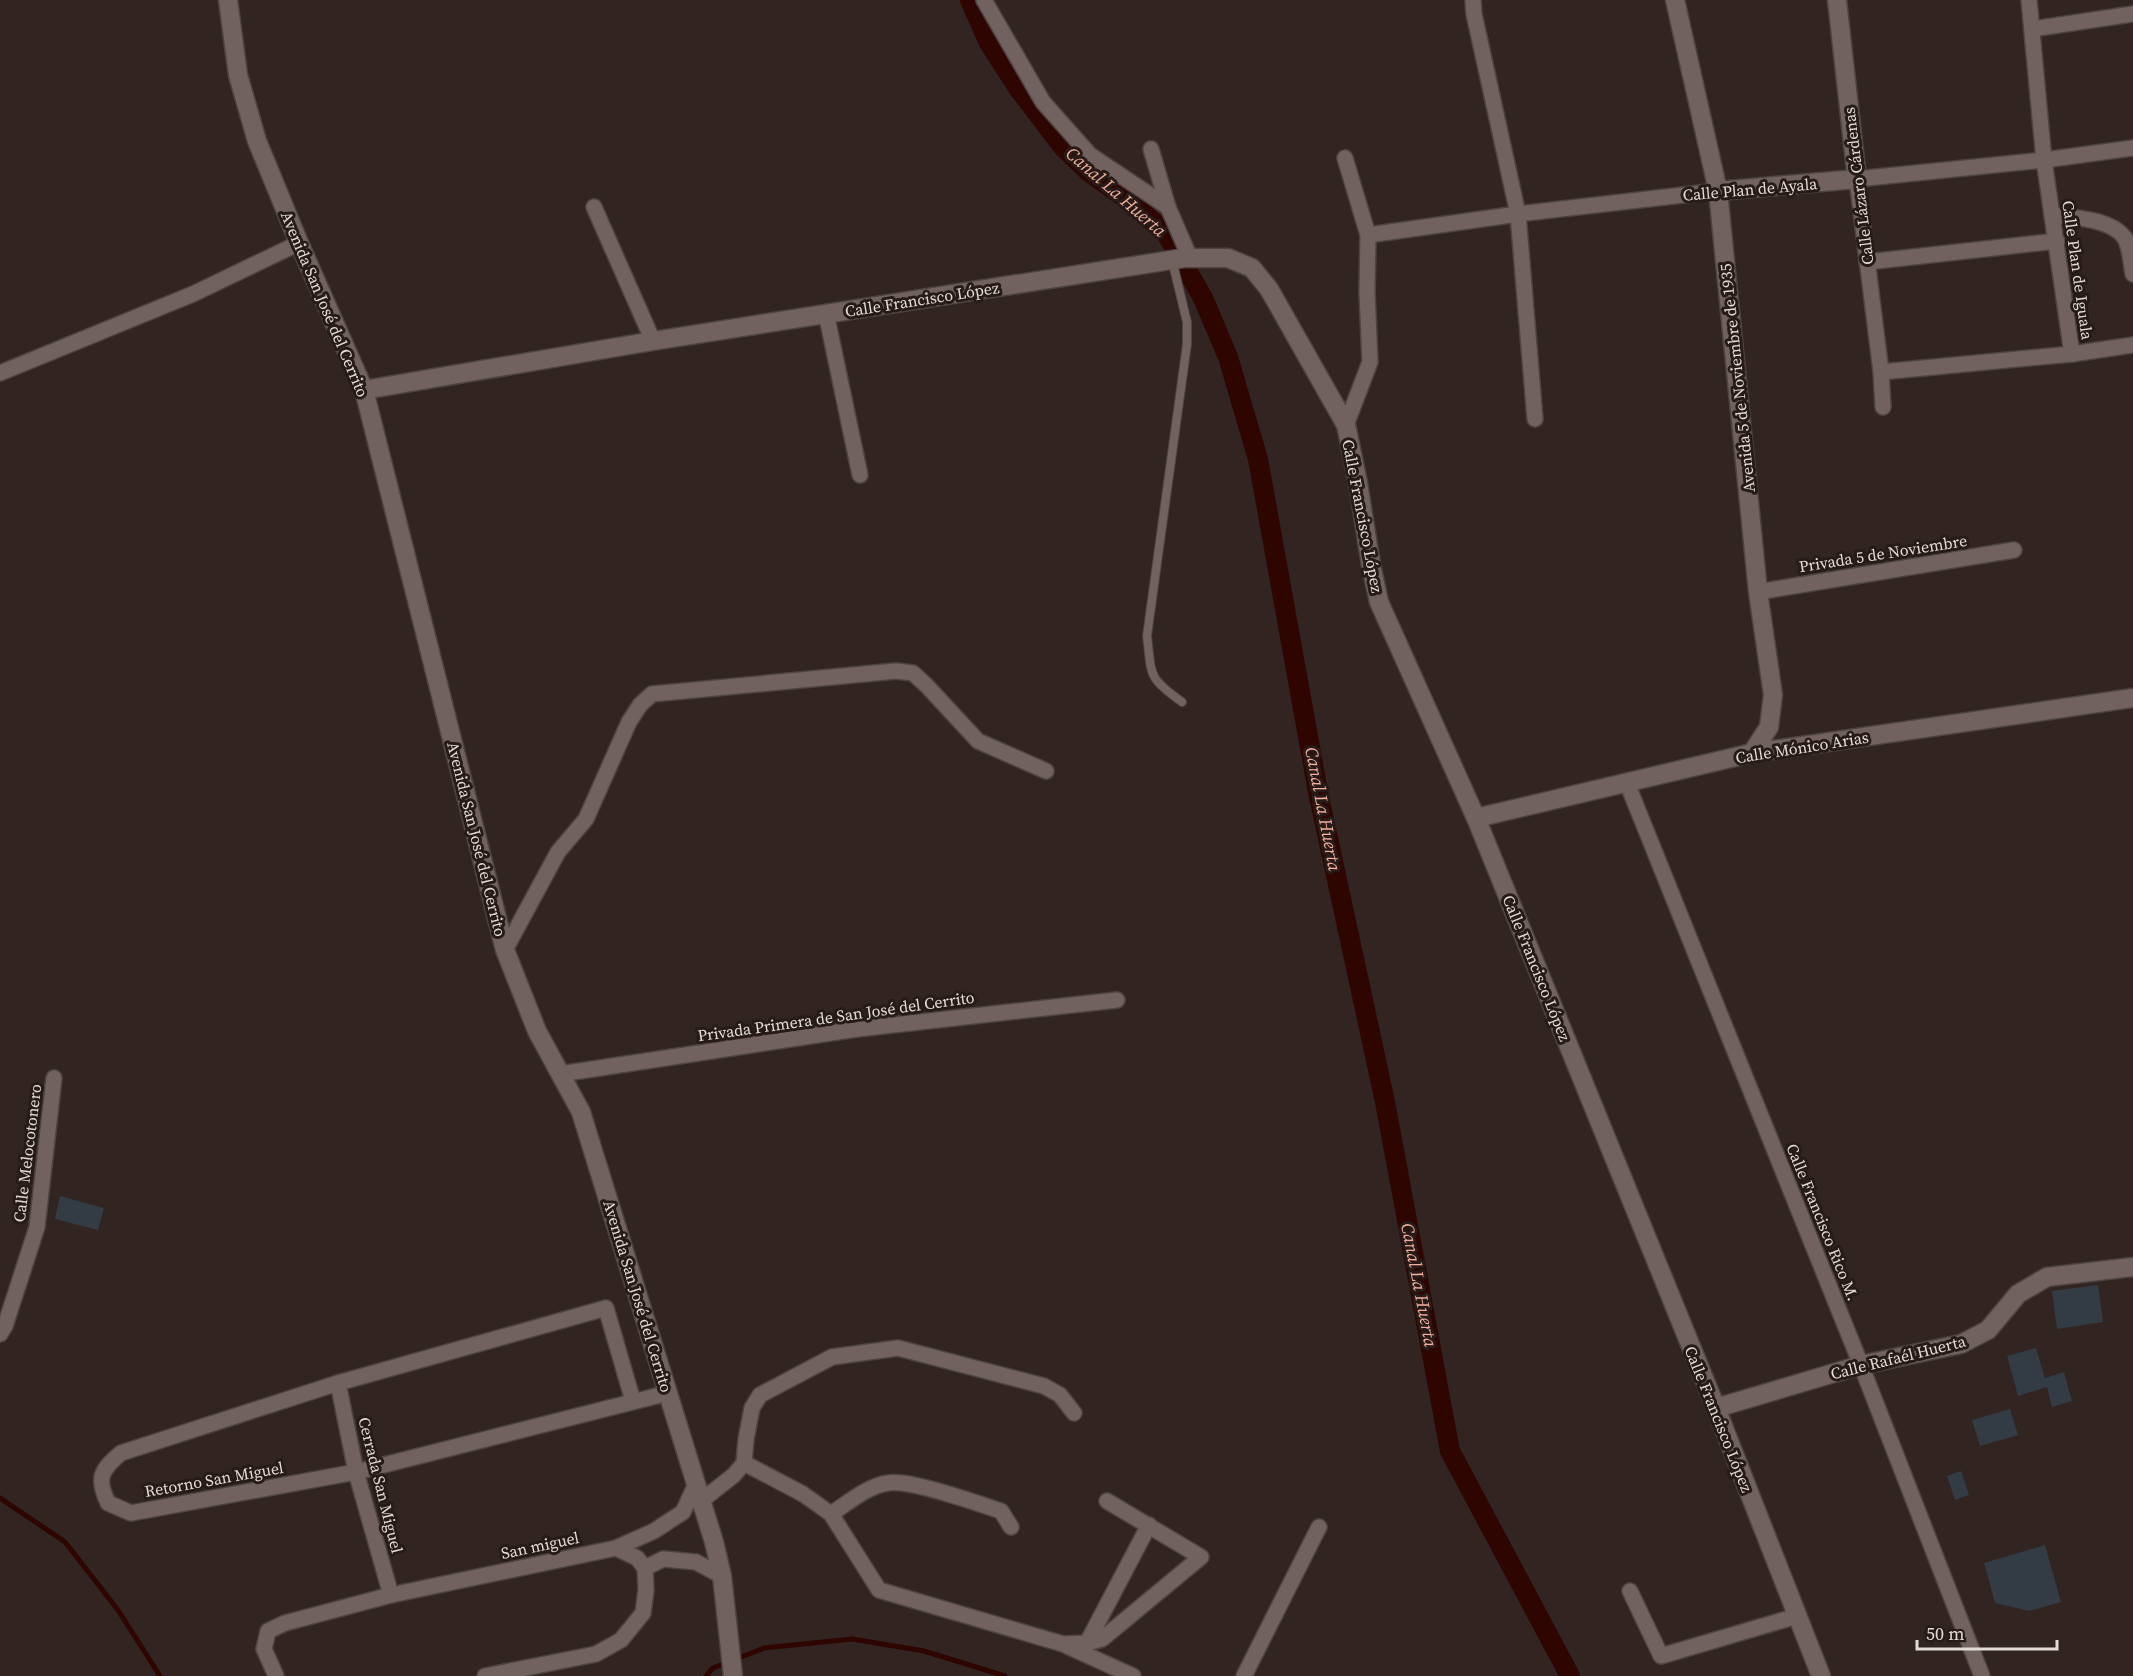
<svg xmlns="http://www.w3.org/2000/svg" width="2133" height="1676" font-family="'Source Serif 4',serif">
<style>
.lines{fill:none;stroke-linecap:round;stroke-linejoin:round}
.stream{stroke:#2e0500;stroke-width:5}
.canal{stroke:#2e0500;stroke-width:20}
.building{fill:#333c45}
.service-casing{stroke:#4d4341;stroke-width:10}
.minor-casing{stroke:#4d4341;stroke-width:18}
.tertiary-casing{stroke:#4d4341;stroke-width:21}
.service{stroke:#71625f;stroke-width:8}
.minor{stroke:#71625f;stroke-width:15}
.tertiary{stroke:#71625f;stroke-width:18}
.labels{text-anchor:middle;stroke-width:6;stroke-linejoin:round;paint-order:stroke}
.street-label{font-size:16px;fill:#e4dbd9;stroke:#271b18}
.water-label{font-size:18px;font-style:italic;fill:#f4ad9c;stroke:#271b18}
</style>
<rect width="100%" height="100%" fill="#312421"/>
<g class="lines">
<g class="stream">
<polyline points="0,1498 65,1542 118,1610 160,1676"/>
<polyline points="706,1676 713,1668 764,1648 852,1639 924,1651 1005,1676"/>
</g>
<polyline class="canal" points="970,0 988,41 1018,88 1063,147 1089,172 1129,201 1166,233 1203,298 1228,357 1258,459 1318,792 1385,1102 1450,1451 1570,1676"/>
</g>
<g class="building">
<polygon points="60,1196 104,1208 98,1230 55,1219"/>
<polygon points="2098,1285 2103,1322 2057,1329 2052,1291"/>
<polygon points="2036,1348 2046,1382 2045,1378 2064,1372 2072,1401 2052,1407 2047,1387 2018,1396 2007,1356"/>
<polygon points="2010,1409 2018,1435 1980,1446 1972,1420"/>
<polygon points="1961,1471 1969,1495 1955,1500 1947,1476"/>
<polygon points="2045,1545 2061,1602 2029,1611 1995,1603 1984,1563"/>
</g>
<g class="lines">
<defs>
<path id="service" d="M1172,260l15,62v22l-40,292c5,40 0,41 35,66"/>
<g id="minor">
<polyline points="984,0 1043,102 1090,155 1168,207 1190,258"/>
<polyline points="1473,0 1474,14 1518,214 1535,419"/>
<polyline points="2029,0 2044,160 2072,354"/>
<polyline points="2032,29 2133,14"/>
<polyline points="1151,149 1168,207"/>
<polyline points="1345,158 1368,235 1367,292 1370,362 1346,425"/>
<polyline points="594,207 653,341"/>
<path d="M2052,215c22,3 57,3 72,22 6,8 7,27 9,37"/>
<polyline points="1368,235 1518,214 1718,191"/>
<polyline points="1867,262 2057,241"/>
<polyline points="826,313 860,475"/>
<polyline points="1881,372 2072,354 2133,345"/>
<polyline points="0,373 193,294 299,243"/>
<polyline points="1883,407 1881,372 1857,179 2044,160 2133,148"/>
<polyline points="1758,592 2014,550"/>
<polyline points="1627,783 1861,1365 1982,1676"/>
<polyline points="505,950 558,852 586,819 629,722 640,705 652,694 896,671 913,673 927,686 978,741 1046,771"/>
<polyline points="560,1074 857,1029 1117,1000"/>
<polyline points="0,1334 5,1326 37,1227 54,1078"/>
<polyline points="338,1383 356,1472 391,1595"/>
<path d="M633,1401l-27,-93 -268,75 -217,70c-20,17 -25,25 -13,50l23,10 225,-41 312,-79"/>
<polyline points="744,1463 803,1494 831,1514 879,1590 1063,1644 1087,1643 1102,1639 1201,1557 1107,1501"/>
<polyline points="701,1501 734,1475 744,1463 746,1439 752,1408 760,1395 832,1357 898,1348 1044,1386 1060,1395 1074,1413"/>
<path d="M831,1514c17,-11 36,-28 57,-31 22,-4 88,20 113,28l10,16"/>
<polyline points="645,1568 663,1559 696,1562 722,1576"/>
<polyline points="1630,1591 1661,1656 1797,1616"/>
<polyline points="1087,1643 1149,1525"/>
<polyline points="1067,1646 1133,1676"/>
<polyline points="276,1676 264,1649 268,1631 285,1623 391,1595 616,1548 654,1531 683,1512 696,1484"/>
<polyline points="485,1676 596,1654 621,1640 643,1613 646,1590 645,1568 637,1558 616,1548"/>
<polyline points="1244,1676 1319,1527"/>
</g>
<g id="tertiary">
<polyline points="228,0 238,75 257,141 299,243 364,390 505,950 537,1031 581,1112 714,1542 722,1576 733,1676"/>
<polyline points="1675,0 1718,191 1758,592 1773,695 1769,727 1752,753"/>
<polyline points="1718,191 1857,179 1837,0"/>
<polyline points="364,390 653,341 1184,258 1228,258 1252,268 1269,289 1346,425 1358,483 1371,565 1379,602 1476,818 1716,1408 1821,1676"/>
<polyline points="1476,818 1752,753 2133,698"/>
<polyline points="1716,1408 1861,1365 1961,1344 1988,1330 2018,1294 2047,1277 2133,1267"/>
</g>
</defs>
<use href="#service" class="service-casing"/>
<use href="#minor" class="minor-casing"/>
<use href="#tertiary" class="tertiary-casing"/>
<use href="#service" class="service"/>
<use href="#minor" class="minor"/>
<use href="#tertiary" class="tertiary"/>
</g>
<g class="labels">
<g class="street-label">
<text transform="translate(1858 186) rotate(-97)" y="6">Calle Lázaro Cárdenas</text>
<text transform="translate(1750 189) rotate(-5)" y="6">Calle Plan de Ayala</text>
<text transform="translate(2078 270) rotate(82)" y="6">Calle Plan de Iguala</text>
<text transform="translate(922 299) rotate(-9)" y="6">Calle Francisco López</text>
<text transform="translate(325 304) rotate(67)" y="6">Avenida San José del Cerrito</text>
<text transform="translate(1737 378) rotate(-96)" y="6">Avenida 5 de Noviembre de 1935</text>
<text transform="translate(1363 516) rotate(79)" y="6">Calle Francisco López</text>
<text transform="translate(1883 553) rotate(-9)" y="6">Privada 5 de Noviembre</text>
<text transform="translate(1802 747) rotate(-9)" y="6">Calle Mónico Arias</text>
<text transform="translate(477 839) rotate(76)" y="6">Avenida San José del Cerrito</text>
<text transform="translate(1537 968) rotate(68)" y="6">Calle Francisco López</text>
<text transform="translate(836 1016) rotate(-8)" y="6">Privada Primera de San José del Cerrito</text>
<text transform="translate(27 1153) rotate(-83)" y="6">Calle Melocotonero</text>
<text transform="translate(1823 1222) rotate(68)" y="6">Calle Francisco Rico M.</text>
<text transform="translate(638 1296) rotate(73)" y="6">Avenida San José del Cerrito</text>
<text transform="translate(1898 1357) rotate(-14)" y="6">Calle Rafaél Huerta</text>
<text transform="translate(1719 1419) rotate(68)" y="6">Calle Francisco López</text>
<text transform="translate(214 1479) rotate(-10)" y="6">Retorno San Miguel</text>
<text transform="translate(381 1485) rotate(76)" y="6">Cerrada San Miguel</text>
<text transform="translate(540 1545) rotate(-12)" y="6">San miguel</text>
</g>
<g class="water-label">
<text transform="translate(1116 192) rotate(41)" y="6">Canal La Huerta</text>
<text transform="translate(1323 809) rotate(79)" y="6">Canal La Huerta</text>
<text transform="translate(1419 1285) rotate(79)" y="6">Canal La Huerta</text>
</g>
</g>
<path d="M1917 1640v9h140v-9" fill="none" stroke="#e4dbd9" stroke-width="3"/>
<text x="1926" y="1640" font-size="18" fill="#e4dbd9" stroke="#271b18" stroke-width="4.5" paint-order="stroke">50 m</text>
</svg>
